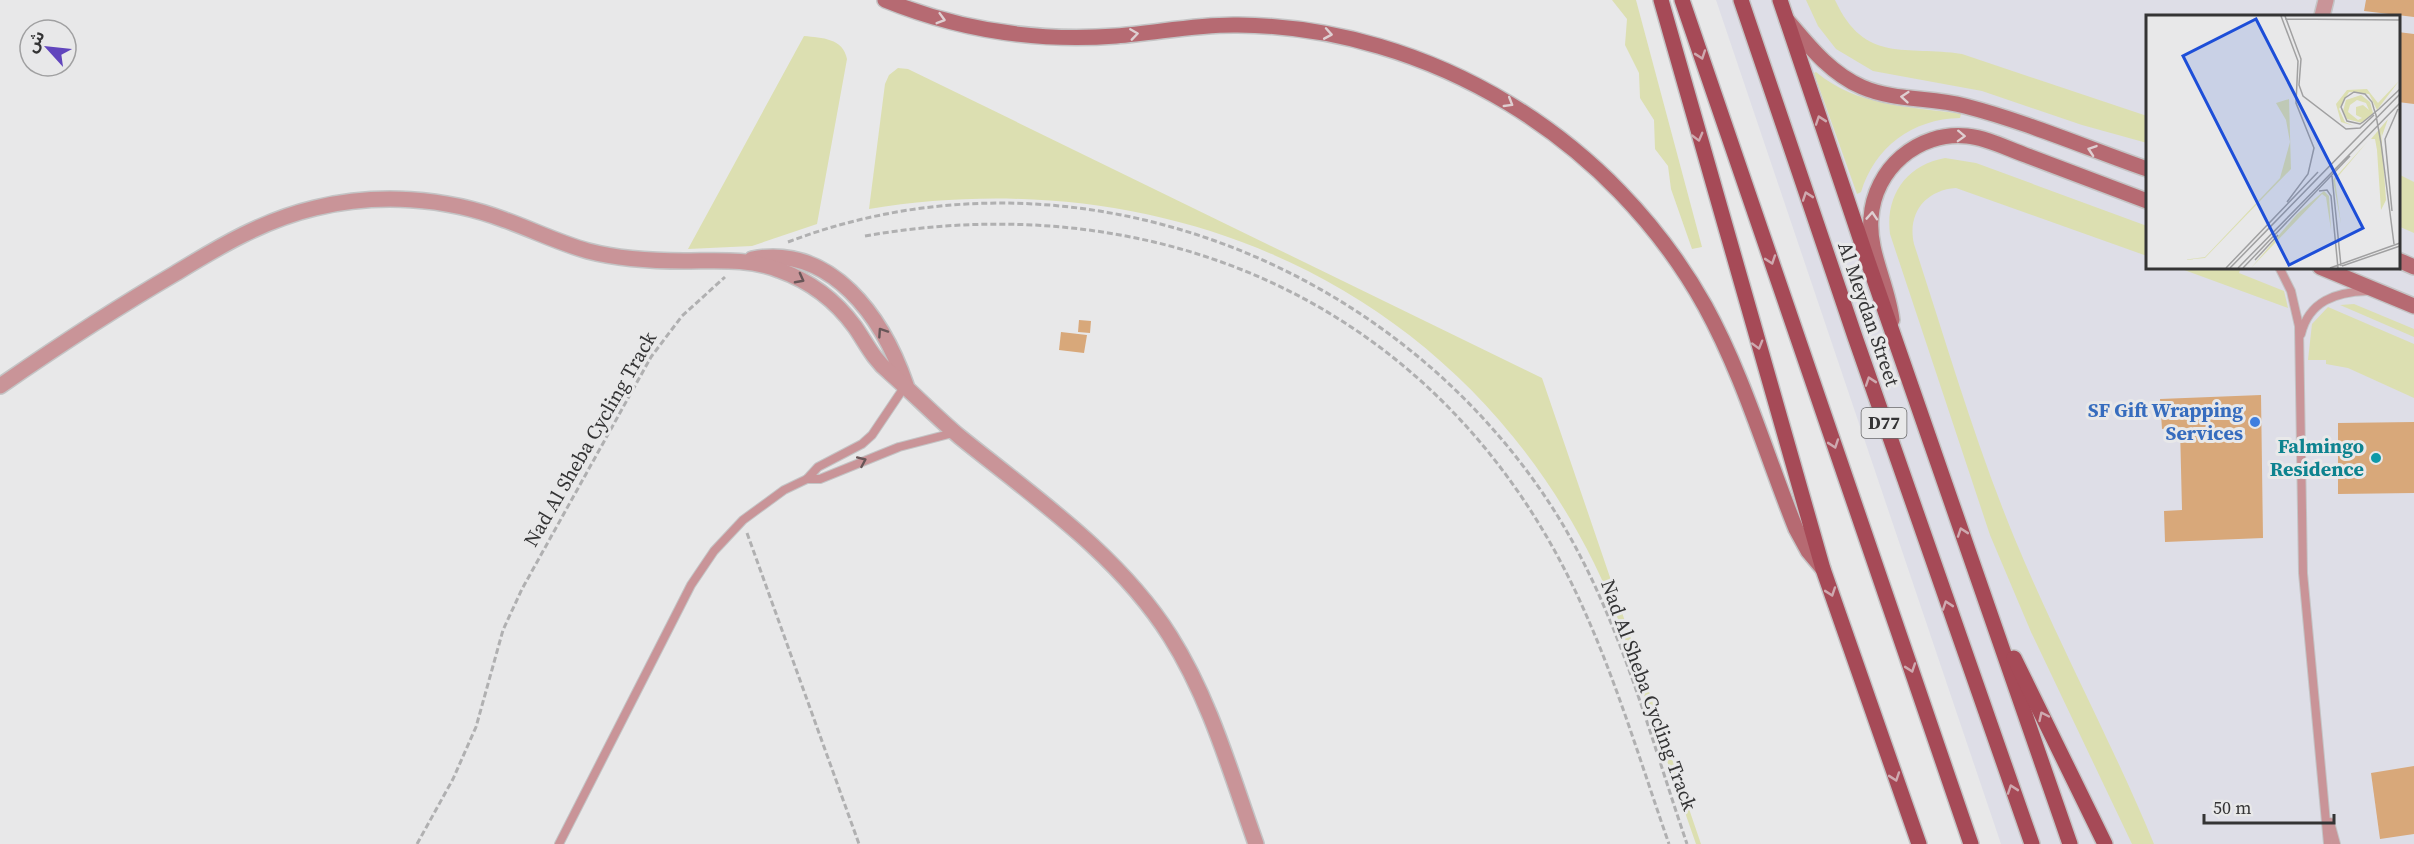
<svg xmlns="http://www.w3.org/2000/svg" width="2414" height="844" font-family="'Source Serif 4','Noto Sans Arabic',serif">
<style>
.built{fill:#dedee7;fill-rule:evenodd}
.green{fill:#dcdfb1}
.building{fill:#d8a87a}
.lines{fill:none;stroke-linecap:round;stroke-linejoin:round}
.lane-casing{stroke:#c4c4c5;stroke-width:10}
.street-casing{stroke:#c4c4c5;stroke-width:18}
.secondary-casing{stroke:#c4c4c5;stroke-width:18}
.primary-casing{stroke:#c4c4c5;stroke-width:18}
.path{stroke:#b0b0b1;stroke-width:3;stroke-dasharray:6 3;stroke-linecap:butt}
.lane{stroke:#c99498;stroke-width:8}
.street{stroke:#c99498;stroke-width:15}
.secondary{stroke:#b66a72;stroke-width:15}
.primary{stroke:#a64a57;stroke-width:15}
.oneway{stroke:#decfd1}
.oneway2{stroke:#cea9af}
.oneway3{stroke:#685658}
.shop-dot{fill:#3f7fe0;stroke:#e8e8e9;stroke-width:2}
.culture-dot{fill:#0f9aa8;stroke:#e8e8e9;stroke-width:2}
.labels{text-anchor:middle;stroke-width:6;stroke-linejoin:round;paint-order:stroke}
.shield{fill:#e8e8e9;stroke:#6a6a6b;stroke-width:1.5}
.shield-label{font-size:18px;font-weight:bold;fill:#343435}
.street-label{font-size:20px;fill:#343435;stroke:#e8e8e9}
.shop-label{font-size:20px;font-weight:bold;fill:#366cbe;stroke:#e8e8e9;text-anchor:end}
.culture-label{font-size:20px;font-weight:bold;fill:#0d838f;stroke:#e8e8e9;text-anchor:end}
.inset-road{fill:none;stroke:#a0a0a1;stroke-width:1.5}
.view{fill:#1d4ed8;fill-opacity:0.15;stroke:#1d4ed8;stroke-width:3}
.inset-edge{fill:none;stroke:#343435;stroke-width:3}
</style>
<rect width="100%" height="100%" fill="#e8e8e9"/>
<path class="built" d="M1716,0h698v844h-413zM2147,16h251v251h-251z"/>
<g class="green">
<polygon points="1612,0 1636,0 1702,247 1692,249 1671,189 1668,166 1655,149 1654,120 1640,98 1639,73 1625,45 1627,19"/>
<path d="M1806,0h29c30,65 71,45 127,54l185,62v27l-65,-18 -100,-34 -109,-20 -37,-22 -18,-23z"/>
<path d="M804,36c18,2 39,2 43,23l-30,165 -65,22 -64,3z"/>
<path d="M898,68l10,1 634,309 159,466h-5c-18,-52 -36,-103 -54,-155 -14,-42 -28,-86 -48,-126 -138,-278 -425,-403 -725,-354l16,-125 4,-9z"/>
<path d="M1816,72c42,35 93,34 145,42l-1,4c-48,1 -85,29 -99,74l-4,2 -43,-121z"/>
<path d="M1945,158l31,5 171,63v30l-191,-68c-31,2 -49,26 -42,56 32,98 61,198 100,293 43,104 97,203 140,307h-22l-101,-212 -41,-97 -100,-301c-5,-38 16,-69 55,-76z"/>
<polygon points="2398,174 2414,182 2414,233 2398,226"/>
<polygon points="2176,267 2241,267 2239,273 2284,291 2288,308"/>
<polygon points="2354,304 2414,329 2414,337 2340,305"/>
<polygon points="2328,307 2414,344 2414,398 2348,368 2326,364 2326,360 2308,360 2312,324"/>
</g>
<g class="building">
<polygon points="2366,0 2414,0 2414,17 2364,11"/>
<polygon points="2398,32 2414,34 2414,104 2398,102"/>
<polygon points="1079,320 1091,321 1090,333 1078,332"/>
<polygon points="1061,332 1087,335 1084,353 1059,350"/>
<polygon points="2261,395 2263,538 2165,542 2164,511 2182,510 2180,427 2162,429 2160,399"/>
<polygon points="2414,422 2414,493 2338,494 2338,423"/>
<polygon points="2414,766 2414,834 2380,839 2371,773"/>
</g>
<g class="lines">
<defs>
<g id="lane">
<polyline points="2279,267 2291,291 2299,326 2303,573 2328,844"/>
<path d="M2301,334c8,-33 35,-42 66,-43"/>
<polyline points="807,479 820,479 899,447 953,433"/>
<polyline points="2330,822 2336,844"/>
<polyline points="559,844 691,585 714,551 743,520 784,490 807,479 818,467 862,444 872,435 905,386"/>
</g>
<g id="street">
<polyline points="2322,16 2326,0"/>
<path d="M752,259c80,-15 131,59 154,126"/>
<path d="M0,386c58,-40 116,-78 176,-113 44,-27 88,-53 139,-65 62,-15 130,-11 190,12 28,10 54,23 83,31 31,8 63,10 96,10 33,0 64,-3 95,9 31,11 57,31 76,57 11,16 19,33 34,45 24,21 46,44 71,65 73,59 159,118 210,199 40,63 61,138 86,208"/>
</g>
<g id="secondary">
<path d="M885,0c74,30 151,42 231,36 41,-3 81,-12 122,-11 193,2 374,114 467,281 39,71 61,149 91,223l12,22 15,18"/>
<path d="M1787,20c22,26 43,53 75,67 32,14 69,10 103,19 62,16 122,42 182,63"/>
<polyline points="2398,260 2414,267"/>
<polyline points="2320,267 2414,306"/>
<path d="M1892,320c-4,-35 -24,-68 -21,-102 3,-49 47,-87 96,-82 21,2 41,13 61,20 39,15 79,30 119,45"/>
</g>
<g id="primary">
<polyline points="1661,0 1823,569 1919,844"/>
<polyline points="1682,0 1971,844"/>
<polyline points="1741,0 1855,337 2032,844"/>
<polyline points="1780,0 1866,256 2070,844"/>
<polyline points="2014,658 2105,844"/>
</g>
</defs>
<use href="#lane" class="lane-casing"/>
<use href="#street" class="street-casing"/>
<use href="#secondary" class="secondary-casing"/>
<use href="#primary" class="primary-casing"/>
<g class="path">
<path d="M865,236c277,-49 539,54 683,303 55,95 85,202 121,305"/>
<path d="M788,242c285,-109 611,20 769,273 62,100 92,218 130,329"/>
<polyline points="747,533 859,844"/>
<polyline points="417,844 453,779 476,727 503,630 522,589 651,357 682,316 725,277"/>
</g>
<use href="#lane" class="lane"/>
<use href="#street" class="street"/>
<use href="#secondary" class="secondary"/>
<use href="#primary" class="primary"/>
</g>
<defs><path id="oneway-chevron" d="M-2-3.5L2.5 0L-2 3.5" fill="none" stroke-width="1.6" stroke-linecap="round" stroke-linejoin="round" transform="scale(1.5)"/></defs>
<g class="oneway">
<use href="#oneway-chevron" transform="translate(941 19) rotate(16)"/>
<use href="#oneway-chevron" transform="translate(1134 34) rotate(-8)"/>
<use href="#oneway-chevron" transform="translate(1328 34) rotate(10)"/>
<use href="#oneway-chevron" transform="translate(1905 97) rotate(-175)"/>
<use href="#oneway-chevron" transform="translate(1509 103) rotate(31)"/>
<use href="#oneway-chevron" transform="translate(1961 136) rotate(2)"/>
<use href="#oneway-chevron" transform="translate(2092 150) rotate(-161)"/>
<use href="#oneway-chevron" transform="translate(1872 216) rotate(-86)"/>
</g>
<g class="oneway2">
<use href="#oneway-chevron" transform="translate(1701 55) rotate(71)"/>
<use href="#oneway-chevron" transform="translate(1820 120) rotate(-109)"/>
<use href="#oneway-chevron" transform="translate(1698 137) rotate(75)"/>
<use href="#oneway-chevron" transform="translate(1807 196) rotate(-109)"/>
<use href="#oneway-chevron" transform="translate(1771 260) rotate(71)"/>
<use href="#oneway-chevron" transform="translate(1758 345) rotate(74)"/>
<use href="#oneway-chevron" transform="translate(1870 381) rotate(-109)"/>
<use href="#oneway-chevron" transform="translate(1834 444) rotate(71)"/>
<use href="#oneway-chevron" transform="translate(1962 532) rotate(-109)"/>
<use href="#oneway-chevron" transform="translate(1831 592) rotate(71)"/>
<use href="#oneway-chevron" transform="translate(1947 605) rotate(-109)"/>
<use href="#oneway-chevron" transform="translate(1911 668) rotate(71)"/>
<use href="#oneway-chevron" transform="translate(2043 716) rotate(-115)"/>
<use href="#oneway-chevron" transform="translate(1895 777) rotate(71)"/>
<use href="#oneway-chevron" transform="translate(2012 789) rotate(-109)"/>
</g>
<g class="oneway3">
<use href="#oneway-chevron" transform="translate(800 279) rotate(28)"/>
<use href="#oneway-chevron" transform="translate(882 332) rotate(-124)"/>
<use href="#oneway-chevron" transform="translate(862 461) rotate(-24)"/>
</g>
<circle class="shop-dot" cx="2255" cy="422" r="6"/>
<circle class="culture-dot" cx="2376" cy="458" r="6"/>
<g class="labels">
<rect class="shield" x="1861.5" y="408" width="45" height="30" rx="4.5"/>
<g class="shield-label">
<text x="1884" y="429">D77</text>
</g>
<g class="street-label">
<text transform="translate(1869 314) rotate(71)" y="7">Al Meydan Street</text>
<text transform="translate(590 439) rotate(-60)" y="7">Nad Al Sheba Cycling Track</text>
<text transform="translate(1649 695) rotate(70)" y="7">Nad Al Sheba Cycling Track</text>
</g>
<g class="shop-label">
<text x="2243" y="417">SF Gift Wrapping<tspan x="2243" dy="23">Services</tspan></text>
</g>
<g class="culture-label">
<text x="2364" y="453">Falmingo<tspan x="2364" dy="23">Residence</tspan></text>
</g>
</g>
<g transform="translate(2146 15)">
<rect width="254" height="254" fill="#e8e8e9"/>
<path d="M253,66l-22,29 -8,-16 -20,-2 -10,17 6,13 9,4 -13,-4 -5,-18 11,-14 20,-1 11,14zM215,80l9,7 3,11 -11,10 -15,-4 -4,-8 3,-11zM211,85l9,3 3,7 -6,-5 -7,2v8l6,3 -4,2 -10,-8 2,-7zM143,84l2,70 -86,89 -22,2 22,-3 75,-79 10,-36 -4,-22 -10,-17zM242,104l-6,17 -1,-6 5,70 -5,10 -4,-60 -2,-11h-4zM222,126l-33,39 6,44 -8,-44zM178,176l5,5 2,34 -5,-33 -4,-3 -71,74 46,-54z" fill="#dcdfb1" fill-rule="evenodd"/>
<path class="inset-road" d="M135,1l17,45 -2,42 18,45 -6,26 -21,28M139,1l16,43 -2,26 4,11 43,33 14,-1 14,-13M139,4l115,1M186,161l9,90M173,176l8,-1 4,6 7,72M246,196l-7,-72 13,-30M248,229l-13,-101 -4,-22 -1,-6 -2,-6 -2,-7 -7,-8 -11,-2 -9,6 -4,9 6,14 13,3 3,-2 16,-13 21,-20M109,245l23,-25M196,251l58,-20M80,253l92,-96M84,253l170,-174M92,253l162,-165M97,253l107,-112M184,253l70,-25"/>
<path class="view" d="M110,4l107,209 -74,37 -106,-209z"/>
<rect width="254" height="254" class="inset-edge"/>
</g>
<g transform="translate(48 48) rotate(297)"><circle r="28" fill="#e8e8e9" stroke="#a0a0a1" stroke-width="1.5"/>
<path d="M0-4.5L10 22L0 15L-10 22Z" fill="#6145bd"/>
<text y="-9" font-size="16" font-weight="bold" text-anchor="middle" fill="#343435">ش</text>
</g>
<path d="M2204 814v9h130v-9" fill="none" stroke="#343435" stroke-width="3"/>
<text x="2213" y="814" font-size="18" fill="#343435" stroke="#e8e8e9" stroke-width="4.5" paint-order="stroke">50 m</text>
</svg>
